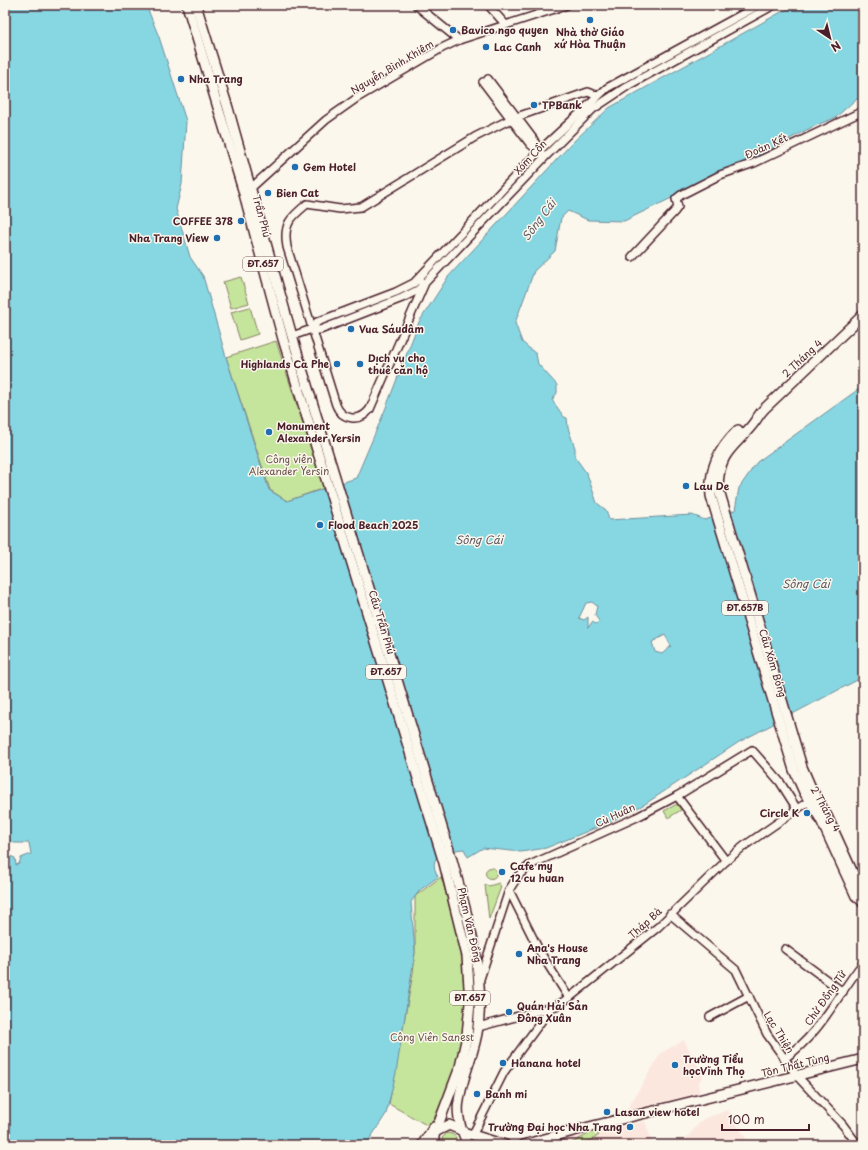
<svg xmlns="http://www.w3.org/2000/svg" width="868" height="1150" font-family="'Playpen Sans',sans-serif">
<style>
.built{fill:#fce7de}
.green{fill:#c5e49c;stroke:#888264}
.water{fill:#87d7e3;stroke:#6f8d99;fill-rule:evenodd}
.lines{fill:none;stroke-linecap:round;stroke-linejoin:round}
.minor-casing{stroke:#4a1f2b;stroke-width:10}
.major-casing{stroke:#4a1f2b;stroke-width:12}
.minor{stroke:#fbf7ec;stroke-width:7}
.major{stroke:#fbf7ec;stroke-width:9}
.poi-dot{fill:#1f6fb2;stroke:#fbf7ec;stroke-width:1.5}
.labels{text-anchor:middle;stroke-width:3;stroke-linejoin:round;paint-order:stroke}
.shield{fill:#fbf7ec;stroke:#7f6065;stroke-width:1}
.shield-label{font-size:9px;font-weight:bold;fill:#4a1f2b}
.poi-label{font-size:10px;font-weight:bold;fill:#4a1f2b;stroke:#fbf7ec;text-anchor:start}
.street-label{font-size:10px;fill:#4a1f2b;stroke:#fbf7ec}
.park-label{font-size:10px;fill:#695047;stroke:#fbf7ec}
.water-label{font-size:11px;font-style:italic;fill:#5c5662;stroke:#fbf7ec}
</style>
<rect width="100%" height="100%" fill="#fbf7ec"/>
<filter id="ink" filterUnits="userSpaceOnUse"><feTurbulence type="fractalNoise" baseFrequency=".025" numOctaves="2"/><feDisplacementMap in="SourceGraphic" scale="8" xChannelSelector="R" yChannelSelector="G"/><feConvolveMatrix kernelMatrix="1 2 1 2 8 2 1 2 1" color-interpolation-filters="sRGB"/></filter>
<g filter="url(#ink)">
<g class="built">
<polygon points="684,1040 703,1076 698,1084 700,1093 626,1111 661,1053"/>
<polygon points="728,1110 750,1145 680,1145 703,1119"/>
<polygon points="645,1121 653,1145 538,1145 581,1134"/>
</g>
<g class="green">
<polygon points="241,277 249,303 231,308 223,282"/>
<polygon points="250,307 258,334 240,340 231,312"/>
<polygon points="276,341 324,488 287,501 270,490 226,357"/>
<polygon points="677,804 681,810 668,818 664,811"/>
<circle cx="491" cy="873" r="5.5"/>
<path d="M441,877c13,41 25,79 25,122 0,8 1,17 0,25 -7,36 -20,70 -36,103l-41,-23 24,-131 2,-21v-56z"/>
<polygon points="499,883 501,887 489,919 485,885 489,886"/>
<path d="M592,1132l6,1 1,2c-8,7 -20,10 -31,10z"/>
<polygon points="447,1133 452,1134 456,1137 456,1145 443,1145 442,1138"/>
</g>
<path class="water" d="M5,5h141l13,32 27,84 -4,63 -6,25 14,48 13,19 23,81 43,133 18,11 69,-23 29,-68 34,-88 29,-45 124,-134 37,-35 174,-97 20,-6h60v92l-8,3 -20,18 -21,8 -70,37 -120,58 -36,-1 -20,-9 -7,7 -6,33 -21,20 -19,52 7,19 14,12 2,10 19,21v8l-5,7 12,17 3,1 1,10 7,20v9l12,17 10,29 9,7 3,10 83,-5 13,5 30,-10 4,-22 18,-26 106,-76v291l-124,65 -94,62 -35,18 -64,26 -25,4 -38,-4 -15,9 -4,-8c-19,2 -38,5 -26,28l-18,13 -9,12 4,50 -19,121 -10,41 -20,31h-361zM592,602l5,4 -2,9 4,6 -3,3 -4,-2 -4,6v-11l-4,3 -5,-2 7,-15zM665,635l6,11 -9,8 -7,-2 -3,-10zM10,840l4,3h15l2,11 -10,4 -2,6 -3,1 -1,-7 -10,-4z"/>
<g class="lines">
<defs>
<g id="minor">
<polyline points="416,5 459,40"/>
<polyline points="488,5 506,25"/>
<polyline points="488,79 534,140 538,149"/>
<polyline points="483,82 530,144 542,154"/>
<polyline points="251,188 326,120 357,98 442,48 459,40 567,5"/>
<polyline points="632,257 675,211 678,207 676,199 681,195 720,175 754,163 863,111"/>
<path d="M419,280l5,5 -54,124c-10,14 -28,11 -34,-4l-49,-158c-4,-23 3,-29 20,-43l33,5 21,-2 114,-70 36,-18 77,-27 10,4"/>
<polyline points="312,329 317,322 396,292 414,283 539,151 607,88 759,5"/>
<polyline points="292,336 312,329 320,330 402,298 418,290 545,157 593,109 629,85 774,5"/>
<polyline points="677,796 726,861"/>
<polyline points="509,890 540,952 569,998"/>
<polyline points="670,914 736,970 767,1034 797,1076 843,1125 858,1145"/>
<polyline points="785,949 843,992"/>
<polyline points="480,979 509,890 518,876 530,865 637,817 677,796 752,750 780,782 797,809"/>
<polyline points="710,1017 749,996"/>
<polyline points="478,1027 556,1006 569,998 658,927 726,861 744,846 809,801"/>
<path d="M784,1059c37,-26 52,-62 79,-96"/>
<polyline points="473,1134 504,1072 551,1008"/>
</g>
<g id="major">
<polyline points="187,5 243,190 283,339 444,863 467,956 470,1003 467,1036 460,1067 434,1136 434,1145"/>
<path d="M196,5l32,103 64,228 160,524c15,56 33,108 26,167 -3,26 -16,49 -19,74 -2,8 0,19 2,27 2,6 6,10 4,17"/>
<path d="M863,315l-99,94c-5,5 -7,10 -11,15 -19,24 -34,27 -35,63l84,280 10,23 15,26 35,77 1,10"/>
<path d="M738,430c-20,19 -29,39 -27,66l83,274 10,22 17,28 35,76 6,5"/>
<polyline points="437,1131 449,1125 461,1130"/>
<polyline points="463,1132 505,1145"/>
<polyline points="422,1145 434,1127"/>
<polyline points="523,1145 577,1130 863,1059"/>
</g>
</defs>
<use href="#minor" class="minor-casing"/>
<use href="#major" class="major-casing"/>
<use href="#minor" class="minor"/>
<use href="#major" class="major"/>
</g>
</g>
<g class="poi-dot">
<circle cx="590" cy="20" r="4"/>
<circle cx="453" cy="30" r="4"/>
<circle cx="486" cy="47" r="4"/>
<circle cx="181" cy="79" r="4"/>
<circle cx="534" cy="105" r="4"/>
<circle cx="295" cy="167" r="4"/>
<circle cx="268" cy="193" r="4"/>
<circle cx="241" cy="221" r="4"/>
<circle cx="217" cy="238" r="4"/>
<circle cx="351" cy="329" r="4"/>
<circle cx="337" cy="364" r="4"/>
<circle cx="360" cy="364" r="4"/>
<circle cx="269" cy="432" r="4"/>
<circle cx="686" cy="486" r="4"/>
<circle cx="320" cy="525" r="4"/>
<circle cx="807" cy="813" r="4"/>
<circle cx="502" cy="872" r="4"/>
<circle cx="519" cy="954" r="4"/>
<circle cx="509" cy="1012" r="4"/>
<circle cx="503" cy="1063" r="4"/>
<circle cx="675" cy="1065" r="4"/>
<circle cx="477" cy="1094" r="4"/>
<circle cx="607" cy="1112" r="4"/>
<circle cx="630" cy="1127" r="4"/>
</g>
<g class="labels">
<g class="shield">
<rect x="243" y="257" width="40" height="14" rx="3"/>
<rect x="722" y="601" width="46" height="14" rx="3"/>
<rect x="366" y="665" width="40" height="14" rx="3"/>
<rect x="450" y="991" width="40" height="14" rx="3"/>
</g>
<g class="shield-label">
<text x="263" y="267">ĐT.657</text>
<text x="745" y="611">ĐT.657B</text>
<text x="386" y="675">ĐT.657</text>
<text x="470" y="1001">ĐT.657</text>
</g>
<g class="poi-label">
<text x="461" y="34">Bavico ngo quyen</text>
<text x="590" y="36" text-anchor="middle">Nhà thờ Giáo<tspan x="590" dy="12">xứ Hòa Thuận</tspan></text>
<text x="494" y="51">Lac Canh</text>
<text x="189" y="83">Nha Trang</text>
<text x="542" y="109">TPBank</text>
<text x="303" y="171">Gem Hotel</text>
<text x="276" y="197">Bien Cat</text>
<text x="233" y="225" text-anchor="end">COFFEE 378</text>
<text x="209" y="242" text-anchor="end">Nha Trang View</text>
<text x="359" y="333">Vua Sáudâm</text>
<text x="368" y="362">Dịch vụ cho<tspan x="368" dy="12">thuê căn hộ</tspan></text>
<text x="329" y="368" text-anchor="end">Highlands Ca Phe</text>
<text x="277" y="430">Monument<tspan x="277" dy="12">Alexander Yersin</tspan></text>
<text x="694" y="490">Lau De</text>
<text x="328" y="529">Flood Beach 2025</text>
<text x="799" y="817" text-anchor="end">Circle K</text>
<text x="510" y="870">Cafe my<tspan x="510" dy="12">12 cu huan</tspan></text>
<text x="527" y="952">Ana's House<tspan x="527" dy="12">Nha Trang</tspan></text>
<text x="517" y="1010">Quán Hải Sản<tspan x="517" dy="12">Đông Xuân</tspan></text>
<text x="683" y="1063">Trường Tiểu<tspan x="683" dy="12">họcVĩnh Thọ</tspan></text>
<text x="511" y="1067">Hanana hotel</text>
<text x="485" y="1098">Banh mi</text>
<text x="615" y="1116">Lasan view hotel</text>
<text x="622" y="1131" text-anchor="end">Trường Đại học Nha Trang</text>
</g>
<g class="street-label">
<text transform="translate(392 67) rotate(-31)" y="4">Nguyễn Bình Khiêm</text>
<text transform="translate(766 146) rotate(-24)" y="4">Đoàn Kết</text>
<text transform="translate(530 157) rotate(-47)" y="4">Xóm Cồn</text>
<text transform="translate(262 216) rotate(75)" y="4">Trần Phú</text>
<text transform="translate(802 358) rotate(-43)" y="4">2 Tháng 4</text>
<text transform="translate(382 622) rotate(73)" y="4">Cầu Trần Phú</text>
<text transform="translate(773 663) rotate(73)" y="4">Cầu Xóm Bóng</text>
<text transform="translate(826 809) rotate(61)" y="4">2 Tháng 4</text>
<text transform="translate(615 815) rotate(-25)" y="4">Cù Huân</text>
<text transform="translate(645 923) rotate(-42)" y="4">Tháp Bà</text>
<text transform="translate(470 925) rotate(77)" y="4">Phạm Văn Đồng</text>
<text transform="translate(825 998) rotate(-55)" y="4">Chử Đồng Tử</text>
<text transform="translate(779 1032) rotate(58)" y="4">Lạc Thiện</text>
<text transform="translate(795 1065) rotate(-14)" y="4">Tôn Thất Tùng</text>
</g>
<g class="park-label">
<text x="289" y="463">Công viên<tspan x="289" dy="12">Alexander Yersin</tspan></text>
<text x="432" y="1041">Công Viên Sanest</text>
</g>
<g class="water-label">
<text transform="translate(539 220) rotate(-53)" y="4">Sông Cái</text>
<text x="479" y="544">Sông Cái</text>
<text x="806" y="588">Sông Cái</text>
</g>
</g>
<rect width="868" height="1150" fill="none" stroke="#fbf7ec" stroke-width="20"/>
<rect x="10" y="10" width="848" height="1130" fill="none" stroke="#4a1f2b" stroke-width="1.5" filter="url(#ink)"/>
<g transform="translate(830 38) rotate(145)" stroke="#fbf7ec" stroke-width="3" paint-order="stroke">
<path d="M0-3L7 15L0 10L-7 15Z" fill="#4a1f2b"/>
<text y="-6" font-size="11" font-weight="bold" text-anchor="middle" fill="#4a1f2b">N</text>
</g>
<path d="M722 1124v6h87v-6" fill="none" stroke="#4a1f2b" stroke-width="2"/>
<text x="728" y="1124" font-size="12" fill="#4a1f2b" stroke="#fbf7ec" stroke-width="3" paint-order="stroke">100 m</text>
</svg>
